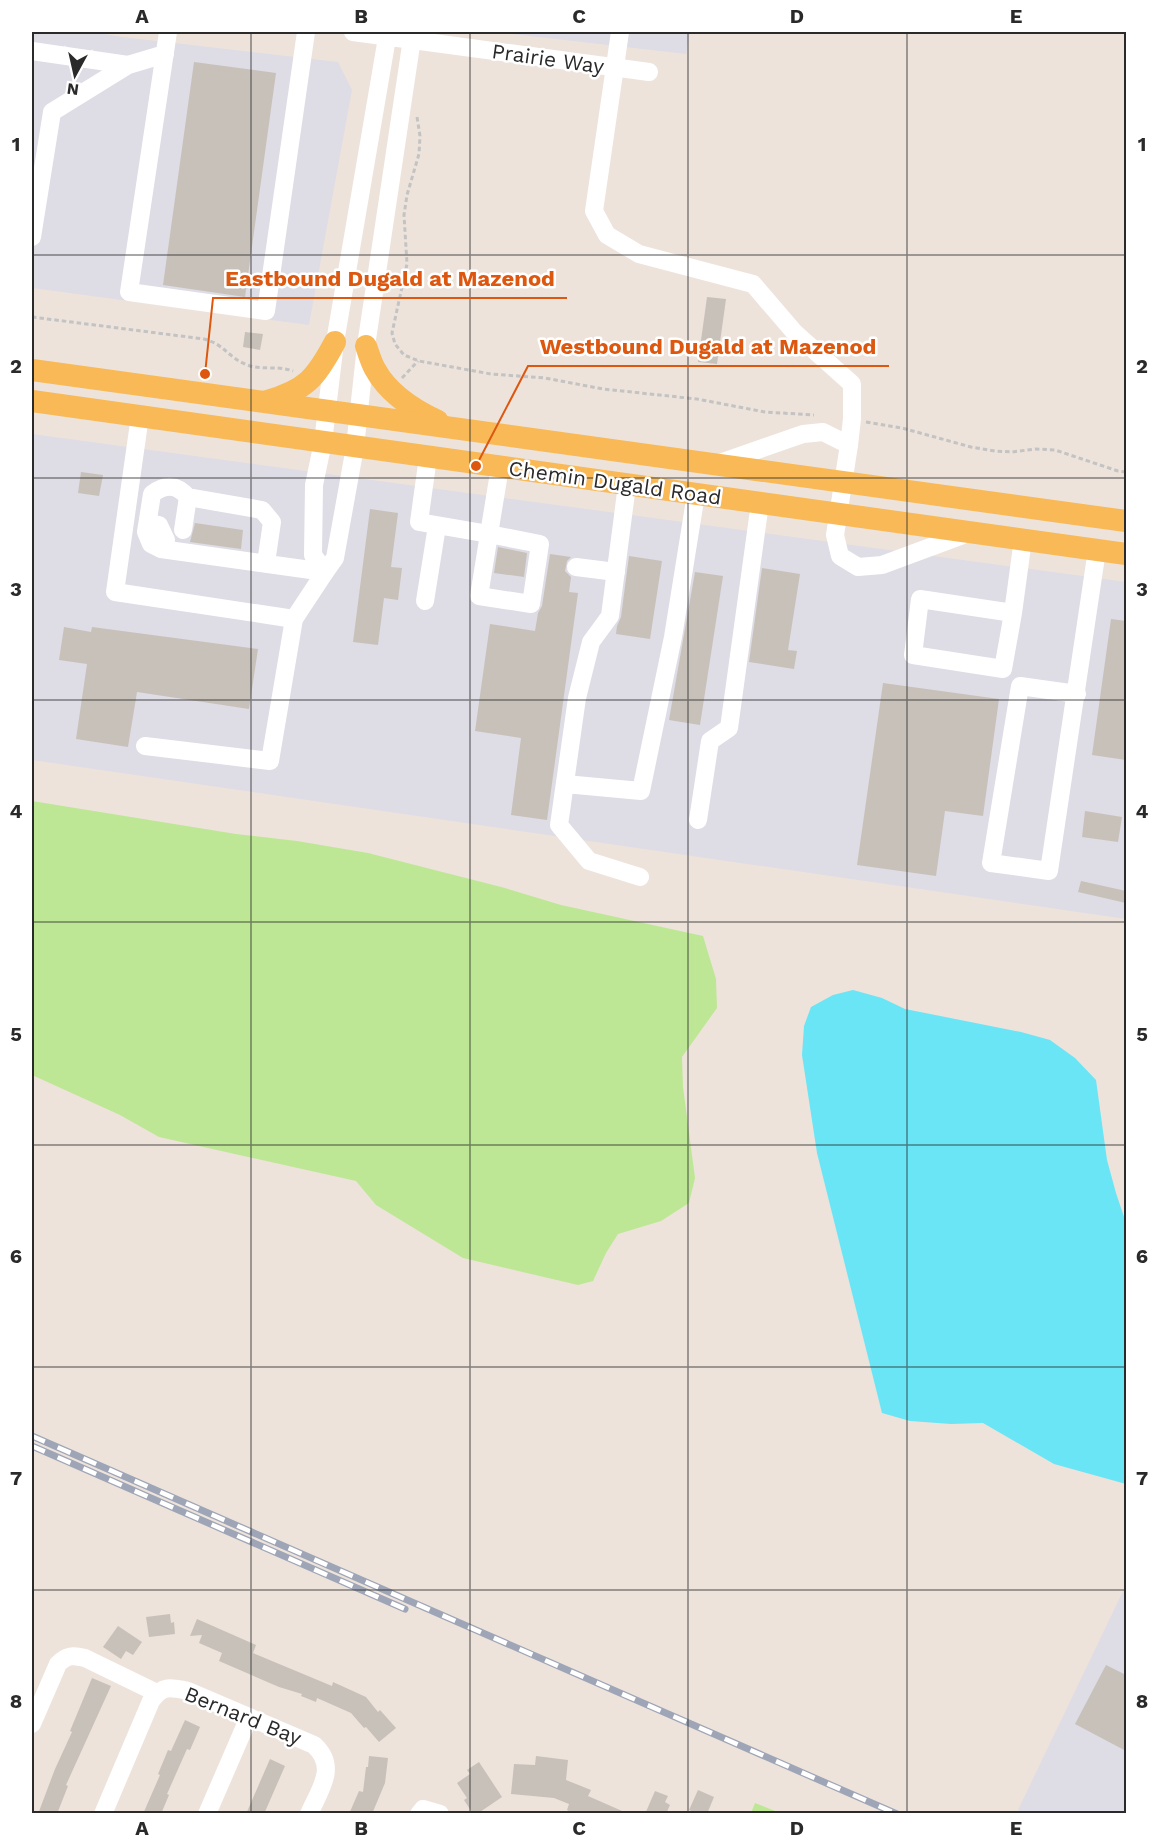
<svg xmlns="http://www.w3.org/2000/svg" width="1158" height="1845" font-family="'Work Sans',sans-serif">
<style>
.industrial{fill:#dedce5}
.green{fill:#bde795}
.water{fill:#69e5f5}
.building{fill:#c8c1ba}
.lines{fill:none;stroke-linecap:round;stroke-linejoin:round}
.path{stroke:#c3c3c3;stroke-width:3;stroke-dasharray:4.5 3;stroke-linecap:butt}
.minor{stroke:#fff;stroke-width:18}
.major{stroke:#f8b956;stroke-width:22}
.rail-casing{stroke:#9ea5b6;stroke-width:7}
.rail{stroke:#fff;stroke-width:4.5;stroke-dasharray:14;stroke-linecap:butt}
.grid{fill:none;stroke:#2a2a2a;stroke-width:1.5;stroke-opacity:0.55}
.labels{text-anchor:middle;stroke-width:5;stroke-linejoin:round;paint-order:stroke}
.street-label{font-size:21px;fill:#2a2a2a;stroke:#fff}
.leader{fill:none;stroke:#de570e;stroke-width:2}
.callout-dot{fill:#de570e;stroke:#fff;stroke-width:2}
.callout-label{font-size:22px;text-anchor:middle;font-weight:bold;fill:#de570e;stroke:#fff;stroke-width:5;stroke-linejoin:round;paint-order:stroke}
.neatline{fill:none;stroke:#2a2a2a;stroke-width:2}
.grid-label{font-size:20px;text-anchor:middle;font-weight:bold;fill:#2a2a2a}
</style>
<rect width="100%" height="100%" fill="#ede3db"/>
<g class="industrial">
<polygon points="32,32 93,32 122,37 338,62 352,90 309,325 32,288"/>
<polygon points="496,32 690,32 686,54"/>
<polygon points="32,434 1126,582 1126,919 32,760"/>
<polygon points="1126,1585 1126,1813 1025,1814 1018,1810"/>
</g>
<g class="green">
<polygon points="32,801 236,834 297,841 368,853 505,888 561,905 703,936 716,979 717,1008 682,1057 683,1087 695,1178 689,1203 661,1221 618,1234 606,1253 593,1281 578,1285 463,1258 376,1205 356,1181 159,1137 120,1115 32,1075"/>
<polygon points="755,1803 780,1813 751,1813"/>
</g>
<polygon class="water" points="853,990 882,998 905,1009 1021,1032 1050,1040 1075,1058 1096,1080 1107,1160 1116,1193 1126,1223 1126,1484 1054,1464 983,1423 951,1424 910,1421 882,1413 817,1153 802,1055 804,1026 811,1007 833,995"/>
<g class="building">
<polygon points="194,62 276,73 245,297 163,285"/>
<polygon points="707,297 726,299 717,364 698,362"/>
<polygon points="245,332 263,334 260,350 243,347"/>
<polygon points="81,472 103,475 99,496 78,493"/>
<polygon points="370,509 398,513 391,567 402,568 398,600 384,598 378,645 353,642"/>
<polygon points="195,523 243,530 241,549 190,542"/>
<polygon points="498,547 527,553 524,577 494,573"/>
<polygon points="550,554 571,557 567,561 565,571 571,577 569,592 578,593 547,820 511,815 521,738 475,731 490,624 535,631 538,613 542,606"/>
<polygon points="629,556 662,561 650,639 616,634 617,626 621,617"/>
<polygon points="762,568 800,574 788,650 797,651 794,669 749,662"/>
<polygon points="695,572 723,576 700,725 669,720"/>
<polygon points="1111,619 1126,621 1126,760 1092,755"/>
<polygon points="64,627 91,632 92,627 258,649 249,709 137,692 128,747 76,739 87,664 59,660"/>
<polygon points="883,683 999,699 983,816 945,811 936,876 857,865"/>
<polygon points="1085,811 1122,817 1118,842 1082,837"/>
<polygon points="1081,881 1126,891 1126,903 1078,892"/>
<polygon points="170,1614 171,1623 174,1622 175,1634 149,1637 146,1617"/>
<polygon points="197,1619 256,1645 253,1653 332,1686 333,1682 366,1697 378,1712 380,1710 396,1728 379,1742 366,1727 364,1728 351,1713 317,1698 316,1702 301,1696 302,1694 279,1687 219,1661 222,1653 199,1643 202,1635 190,1636"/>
<polygon points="118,1626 142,1642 133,1655 126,1651 121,1659 103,1647"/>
<polygon points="1106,1665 1126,1675 1126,1751 1075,1724"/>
<polygon points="92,1678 111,1686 66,1785 68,1786 57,1814 38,1814 55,1769 72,1732 70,1731"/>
<polygon points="185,1720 200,1727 190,1750 187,1749 167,1794 169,1795 161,1814 143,1814 160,1775 158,1774 168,1750 171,1751"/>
<polygon points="369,1756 388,1758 385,1783 372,1814 349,1814 359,1791 363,1792 366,1767 368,1767"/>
<polygon points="536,1756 568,1760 566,1780 591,1790 588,1796 629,1814 574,1814 567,1810 569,1804 554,1798 511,1794 514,1764 535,1765"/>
<polygon points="270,1759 285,1766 264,1814 246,1814"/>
<polygon points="479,1762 502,1797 477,1814 473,1814 464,1800 467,1798 457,1783 470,1774 467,1770"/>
<polygon points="698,1790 714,1797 707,1814 698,1814 689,1810"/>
<polygon points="655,1791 668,1796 665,1802 670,1805 666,1814 645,1814"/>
</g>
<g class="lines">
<g class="path">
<polyline points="417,117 420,136 419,154 407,195 404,215 407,264 392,333 395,344 404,355 419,361 491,374 545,378 603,389 697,399 765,412 814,415"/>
<path d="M32,317l172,22c20,5 24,18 41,25 15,7 32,1 48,7"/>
<polyline points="402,378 418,361"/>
<polyline points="866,422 902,428 971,447 995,451 1012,452 1035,449 1055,450 1118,471 1126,472"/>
</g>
<g class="minor">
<polyline points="168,32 129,292 266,311 306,32"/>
<polyline points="353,32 649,72"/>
<polyline points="388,32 335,342 323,442 314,485 313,555 325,572 335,558 355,447 366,346 413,32"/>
<polyline points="620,32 594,211 607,235 639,254 753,284 795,333 852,384 852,419 849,445"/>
<polyline points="32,51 128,65"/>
<polyline points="32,237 52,112 128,65 165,54"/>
<polyline points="140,416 115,592 294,619"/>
<polyline points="428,457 419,522 489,534 500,467"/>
<polyline points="717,464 803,434 823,432 849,445 835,535 840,556 858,567 882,565 971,532"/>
<polyline points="627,485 610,616 591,642 577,698 559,825 589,861 640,877"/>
<polyline points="149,523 159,525 166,540 161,549"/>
<polyline points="183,530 188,497"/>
<polygon points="489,534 540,544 531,604 479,596"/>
<polyline points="576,567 616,572"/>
<polyline points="425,601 437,526"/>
<polyline points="1013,613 920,599 913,655 1003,669 1013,613 1023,539"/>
<polyline points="1077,694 1020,686 991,863 1049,871 1097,550"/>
<path d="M145,746l125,15 24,-142 31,-47 -164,-23 -10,-5 -5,-12 6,-38c14,-10 24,-10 36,3l74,13 10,12 -6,41"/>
<polyline points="565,784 641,791 673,637 696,494"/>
<polyline points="698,820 710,741 729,728 760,503"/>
<path d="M32,1724l26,-60c9,-9 15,-9 27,-6l72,35"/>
<path d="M103,1814l48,-113c11,-16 19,-14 37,-10l126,54c24,22 6,44 -5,69"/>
<polyline points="207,1814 249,1717"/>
<polyline points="419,1814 423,1809 440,1814"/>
</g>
<g class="major">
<path d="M366,346c3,8 5,16 9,23 13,24 39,41 63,52"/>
<polyline points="32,370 1126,521"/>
<polyline points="32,401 1126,554"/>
<path d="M267,401c39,-11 49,-23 68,-59"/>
</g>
<defs>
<g id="rail">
<polyline points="32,1436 897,1814"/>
<polyline points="32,1446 405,1609"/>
</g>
</defs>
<use href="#rail" class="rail-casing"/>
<use href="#rail" class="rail"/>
</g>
<path class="grid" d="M251,32v1782M470,32v1782M688,32v1782M907,32v1782M32,255h1094M32,478h1094M32,700h1094M32,922h1094M32,1145h1094M32,1367h1094M32,1590h1094"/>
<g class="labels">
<g class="street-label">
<text transform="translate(548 59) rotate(8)" y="7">Prairie Way</text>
<text transform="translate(615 483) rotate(8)" y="7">Chemin Dugald Road</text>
<text transform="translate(243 1716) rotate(22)" y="7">Bernard Bay</text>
</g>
</g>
<path class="leader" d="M205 374L213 298H567M476 466L528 366H889"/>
<g class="callout-dot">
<circle cx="205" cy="374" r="6"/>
<circle cx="476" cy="466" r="6"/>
</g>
<g class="callout-label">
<text x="390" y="286">Eastbound Dugald at Mazenod</text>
<text x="708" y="354">Westbound Dugald at Mazenod</text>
</g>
<rect width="1158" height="1845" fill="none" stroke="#ffffff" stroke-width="66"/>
<g transform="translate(75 75) rotate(188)" stroke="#ffffff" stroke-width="4.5" paint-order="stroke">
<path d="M0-4.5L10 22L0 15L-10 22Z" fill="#2a2a2a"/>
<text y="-9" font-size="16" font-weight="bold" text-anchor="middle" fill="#2a2a2a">N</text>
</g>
<rect x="33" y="33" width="1092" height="1779" class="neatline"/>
<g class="grid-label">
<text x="142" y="23">A</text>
<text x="361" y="23">B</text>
<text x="579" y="23">C</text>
<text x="797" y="23">D</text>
<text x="1016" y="23">E</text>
<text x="16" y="151">1</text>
<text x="1142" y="151">1</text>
<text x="16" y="373">2</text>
<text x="1142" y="373">2</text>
<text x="16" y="596">3</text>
<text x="1142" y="596">3</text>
<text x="16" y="818">4</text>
<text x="1142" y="818">4</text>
<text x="16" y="1041">5</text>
<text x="1142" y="1041">5</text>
<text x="16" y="1263">6</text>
<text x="1142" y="1263">6</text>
<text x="16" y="1485">7</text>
<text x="1142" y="1485">7</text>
<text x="16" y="1708">8</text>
<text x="1142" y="1708">8</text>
<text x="142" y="1835">A</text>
<text x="361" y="1835">B</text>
<text x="579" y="1835">C</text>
<text x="797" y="1835">D</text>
<text x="1016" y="1835">E</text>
</g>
</svg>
